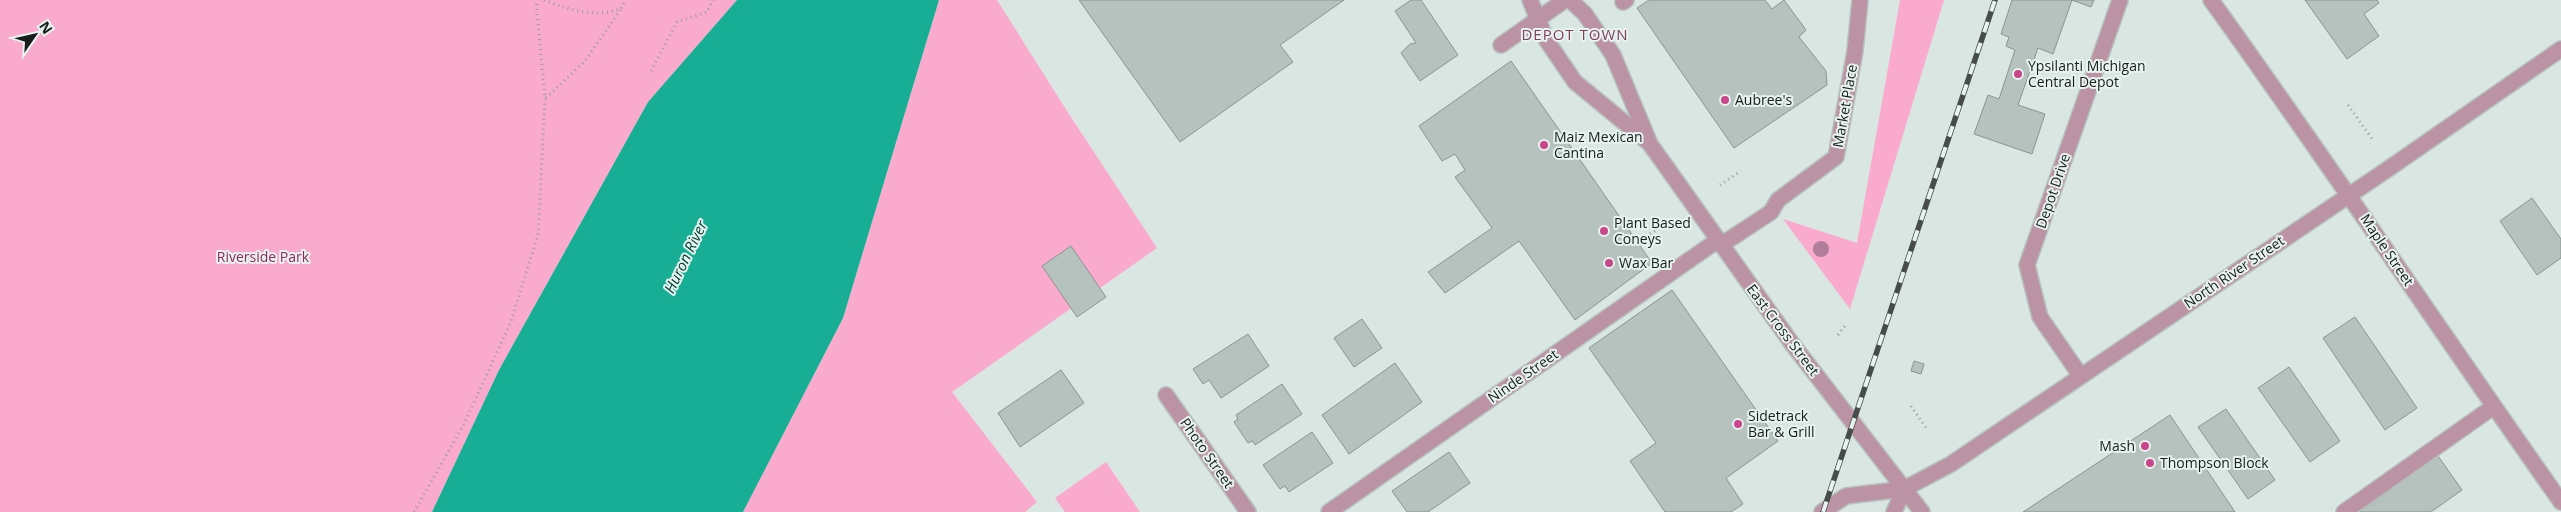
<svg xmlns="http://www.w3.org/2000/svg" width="2561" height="512" font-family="'Open Sans',sans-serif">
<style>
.green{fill:#faaacd}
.water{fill:#18ad95}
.building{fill:#b5c2be;stroke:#899591}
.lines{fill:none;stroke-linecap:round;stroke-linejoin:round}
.minor-casing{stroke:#b6c2be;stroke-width:18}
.path{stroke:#95a09d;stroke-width:3;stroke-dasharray:1 4;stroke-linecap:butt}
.minor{stroke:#bc93a4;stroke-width:15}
.rail-casing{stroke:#454c4a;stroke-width:5.5}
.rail{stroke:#e6f3ef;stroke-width:4;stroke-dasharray:11;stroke-linecap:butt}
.tree{fill:#b07d9a}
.poi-dot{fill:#ca468b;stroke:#e6f3ef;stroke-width:2}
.labels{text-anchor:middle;stroke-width:4;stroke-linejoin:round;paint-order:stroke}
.poi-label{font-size:14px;fill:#181d1c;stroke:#e6f3ef;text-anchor:start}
.street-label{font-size:14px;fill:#181d1c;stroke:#e6f3ef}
.park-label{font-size:14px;fill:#8f275f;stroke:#e6f3ef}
.neighbourhood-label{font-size:15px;letter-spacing:1px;fill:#803e5e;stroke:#e6f3ef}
.water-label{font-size:15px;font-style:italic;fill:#024036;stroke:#e6f3ef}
</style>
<rect width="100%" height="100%" fill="#d9e6e2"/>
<g class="green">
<polygon points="0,0 737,0 648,102 499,370 432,512 0,512"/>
<polygon points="939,0 997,0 1067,111 1157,248 952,392 1037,502 1025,512 743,512 843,318"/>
<polygon points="1900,0 1944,0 1850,309 1783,219 1857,243"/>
<polygon points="1106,462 1140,512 1065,512 1055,498"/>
</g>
<polygon class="water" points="737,0 939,0 843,318 743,512 432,512 499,370 648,102"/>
<g class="building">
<polygon points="1079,0 1344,0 1280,45 1293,62 1180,142"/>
<polygon points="1411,0 1421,0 1458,55 1420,81 1401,53 1410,44 1416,43 1395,11"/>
<polygon points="1649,0 1765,0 1772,9 1784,0 1806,30 1799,37 1826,71 1827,85 1734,148 1637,8"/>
<polygon points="2012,0 2094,0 2091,7 2072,0 2053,54 2038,48 2018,105 2045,114 2032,154 1974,134 1988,95 1999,99 2015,50 2006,46 2009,37 2001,34"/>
<polygon points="2305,0 2377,0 2379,3 2364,14 2379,36 2347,59"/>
<polygon points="1511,61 1652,263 1575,320 1519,241 1445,293 1428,272 1492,228 1455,177 1465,170 1455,154 1442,161 1419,126"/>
<polygon points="2532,198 2561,239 2561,258 2537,275 2500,221"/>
<polygon points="1071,246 1106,297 1077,317 1042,266"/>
<polygon points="1672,290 1778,441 1726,478 1743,504 1731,512 1665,512 1630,461 1656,443 1589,348"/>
<polygon points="2355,317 2417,408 2385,430 2323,338"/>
<polygon points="1362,319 1382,348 1354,367 1334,338"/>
<polygon points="1248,334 1269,366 1221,398 1209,380 1203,384 1193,369"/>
<polygon points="1914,361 1924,364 1921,374 1911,371"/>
<polygon points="1395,363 1422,402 1349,454 1322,415"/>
<polygon points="2289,367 2340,441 2310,462 2258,388"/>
<polygon points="1061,370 1084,403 1020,447 998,413"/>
<polygon points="1282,384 1302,414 1255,445 1253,441 1248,443 1234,422 1238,419 1236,415"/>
<polygon points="2226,409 2275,480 2248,499 2198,427"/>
<polygon points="2170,415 2235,512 2023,512"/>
<polygon points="1312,432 1333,463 1289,492 1285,486 1280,489 1263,465"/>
<polygon points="1449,452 1470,483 1428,512 1407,512 1392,491"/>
<polygon points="2438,456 2462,490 2431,512 2359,512"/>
</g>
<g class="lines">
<defs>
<g id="minor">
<polyline points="1530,0 1547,41 1575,82 1648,142"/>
<polyline points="1570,0 1585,14 1613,55 1650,144 1793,345 1922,512"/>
<path d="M2211,0c119,165 232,335 350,502"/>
<polyline points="1623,2 1626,0"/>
<polyline points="1501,45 1565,0"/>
<polyline points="1721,245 1771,212 1778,200 1836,157 1855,51 1860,0"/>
<polyline points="2080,375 2040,317 2027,265 2120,0"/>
<polyline points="1166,395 1248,512"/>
<polyline points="1329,512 1718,240"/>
<polyline points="1822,512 1846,496 1904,489 1951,464 2391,167 2561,49"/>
<polyline points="1894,512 1904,489"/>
<polyline points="2344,512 2493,407"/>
</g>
</defs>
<use href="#minor" class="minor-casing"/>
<g class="path">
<path d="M544,0c26,10 49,18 77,9l4,-9"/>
<polyline points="651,71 677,22 707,12 713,0"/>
<polyline points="546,98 585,61 621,9"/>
<polyline points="2348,105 2373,140"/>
<polyline points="1720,185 1741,171"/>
<polyline points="1650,234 1656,230"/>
<polyline points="1838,335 1847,323"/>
<polyline points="1911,406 1927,429"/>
<polyline points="414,512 464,424 510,324 538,235 545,99 536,0"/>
</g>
<use href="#minor" class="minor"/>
<defs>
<polyline id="rail" points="1823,512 1995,0"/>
</defs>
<use href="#rail" class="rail-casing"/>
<use href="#rail" class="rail"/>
</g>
<circle class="tree" cx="1821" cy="249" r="8"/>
<g class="poi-dot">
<circle cx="2018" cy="74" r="5"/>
<circle cx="1725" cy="100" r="5"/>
<circle cx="1544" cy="145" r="5"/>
<circle cx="1604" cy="231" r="5"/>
<circle cx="1609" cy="263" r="5"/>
<circle cx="1738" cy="424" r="5"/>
<circle cx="2145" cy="446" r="5"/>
<circle cx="2150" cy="463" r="5"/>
</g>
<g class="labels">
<g class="poi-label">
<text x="2028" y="71">Ypsilanti Michigan<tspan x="2028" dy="16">Central Depot</tspan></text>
<text x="1735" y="105">Aubree's</text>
<text x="1554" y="142">Maiz Mexican<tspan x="1554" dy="16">Cantina</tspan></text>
<text x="1614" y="228">Plant Based<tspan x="1614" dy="16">Coneys</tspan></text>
<text x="1619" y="268">Wax Bar</text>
<text x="1748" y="421">Sidetrack<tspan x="1748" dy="16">Bar &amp; Grill</tspan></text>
<text x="2135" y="451" text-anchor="end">Mash</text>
<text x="2160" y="468">Thompson Block</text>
</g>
<g class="street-label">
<text transform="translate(1845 106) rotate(-80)" y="5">Market Place</text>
<text transform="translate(2053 191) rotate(-71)" y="5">Depot Drive</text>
<text transform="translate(2387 250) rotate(56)" y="5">Maple Street</text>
<text transform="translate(2234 272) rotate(-34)" y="5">North River Street</text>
<text transform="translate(1783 330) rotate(53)" y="5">East Cross Street</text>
<text transform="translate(1523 376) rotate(-35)" y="5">Ninde Street</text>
<text transform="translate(1207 453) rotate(55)" y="5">Photo Street</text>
</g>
<g class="park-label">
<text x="263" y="262">Riverside Park</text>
</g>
<g class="neighbourhood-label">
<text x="1575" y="40">DEPOT TOWN</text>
</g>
<g class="water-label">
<text transform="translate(686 257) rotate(-64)" y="5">Huron River</text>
</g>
</g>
<g transform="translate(35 35) rotate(56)" stroke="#e6f3ef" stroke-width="4" paint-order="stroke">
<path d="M0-4L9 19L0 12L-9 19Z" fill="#181d1c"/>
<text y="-8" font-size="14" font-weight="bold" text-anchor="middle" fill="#181d1c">N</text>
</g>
</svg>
